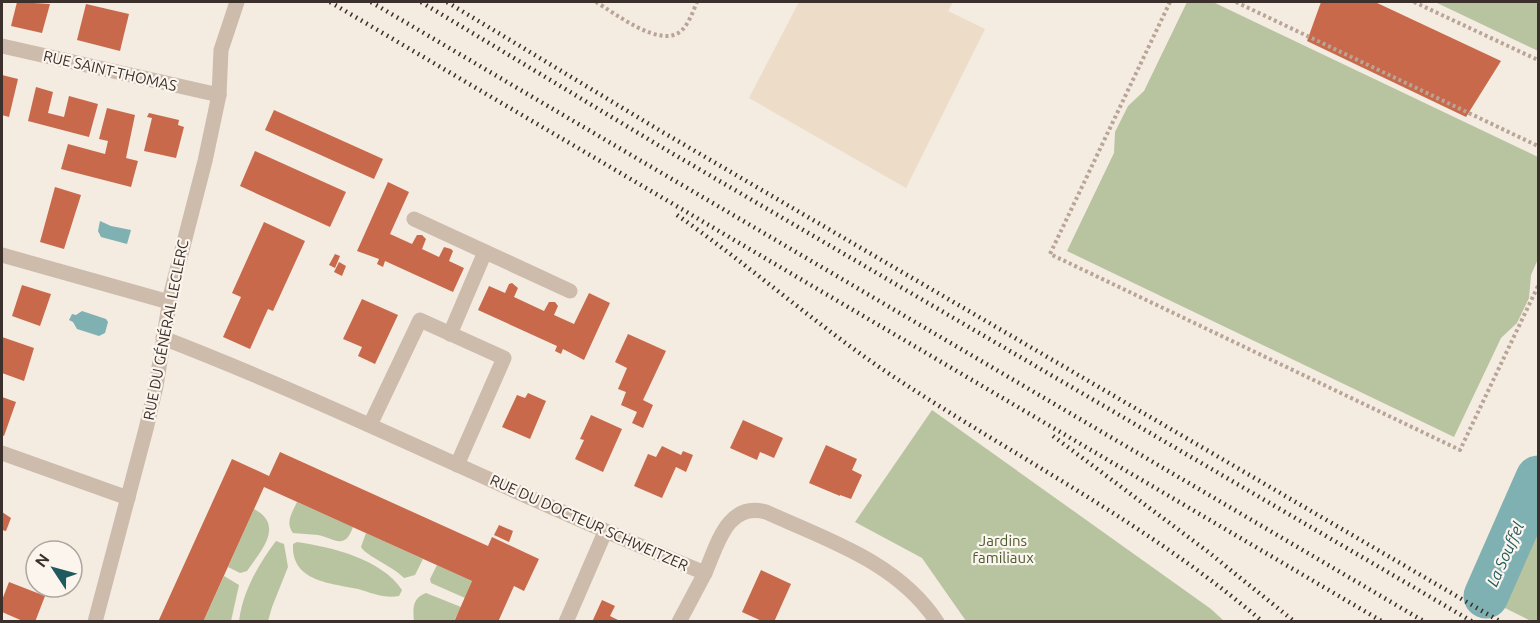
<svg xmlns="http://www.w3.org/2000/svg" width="1540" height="623" font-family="Ubuntu,sans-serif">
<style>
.green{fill:#b8c4a0}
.plaza{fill:#ecdcc8}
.water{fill:#7fb0b2}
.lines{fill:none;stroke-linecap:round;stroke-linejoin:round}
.river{stroke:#7fb0b2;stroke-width:45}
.building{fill:#c8694b}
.path{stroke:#b9a596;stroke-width:4;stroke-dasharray:3 3;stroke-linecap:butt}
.service{stroke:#cdbbac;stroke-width:15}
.minor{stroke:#cdbbac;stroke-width:15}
.tertiary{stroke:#cdbbac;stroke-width:15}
.rail{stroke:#3b302b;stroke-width:4.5;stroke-dasharray:1.5 4.5;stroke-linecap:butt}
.labels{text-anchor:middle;stroke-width:4.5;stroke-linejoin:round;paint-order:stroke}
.street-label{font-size:15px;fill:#3b302b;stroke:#fbf5ee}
.park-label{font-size:15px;fill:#4a5a2e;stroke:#fbf5ee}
.water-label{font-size:16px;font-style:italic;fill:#1f5a5e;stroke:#fbf5ee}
</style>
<rect width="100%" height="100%" fill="#f4ebe1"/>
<g class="green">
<polygon points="1187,2 1213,2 1538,157 1538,259 1531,275 1529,298 1517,323 1501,338 1454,437 1067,251 1114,153 1115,132 1128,106 1144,91"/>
<polygon points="1435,2 1538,2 1538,51"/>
<polygon points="932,410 1211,609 1224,621 966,621 922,558 855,522"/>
<path d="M297,502l56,25c-8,23 -18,12 -35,8 -8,-1 -17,-1 -25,-2 -8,-11 -1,-20 4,-31z"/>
<path d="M254,509c31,16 7,42 -7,62l-7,2 -12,-6z"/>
<polygon points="1538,510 1538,621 1531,621 1493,602"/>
<path d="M366,533l57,26 -8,16 -11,3c-10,-11 -38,-22 -43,-31z"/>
<path d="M276,541l8,3 4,23 -16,40 -4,14h-29c4,-30 19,-56 37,-80z"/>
<path d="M297,542c34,5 85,17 105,48l-3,6c-14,3 -27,-3 -41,-7 -27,-6 -67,-7 -65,-45z"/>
<polygon points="437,565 472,581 465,598 431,583 430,579"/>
<polygon points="224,576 239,585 231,621 203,622"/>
<path d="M426,593l35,14 -7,14h-40c-1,-12 -2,-23 12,-28z"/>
</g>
<polygon class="plaza" points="799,2 953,2 948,11 985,29 906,188 749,98"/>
<g class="water">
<polygon points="100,221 111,226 131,230 127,244 101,237 98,231"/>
<polygon points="82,311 106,319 108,322 105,333 99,336 77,329 73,322 69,320 72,314 76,315"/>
</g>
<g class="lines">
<polyline class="river" points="1486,596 1538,478"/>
</g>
<g class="building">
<polygon points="17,2 50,4 42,33 11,26"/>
<polygon points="1321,2 1375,2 1501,61 1466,117 1307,41"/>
<polygon points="86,4 129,14 120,51 77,40"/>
<polygon points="2,75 18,79 9,117 2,115"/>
<polygon points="36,87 53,92 48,113 64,117 69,96 98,104 89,137 28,121"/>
<polygon points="107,108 135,115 126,158 138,161 131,187 61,169 68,144 105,154 108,141 99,139"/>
<polygon points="274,110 383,159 374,179 265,130"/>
<polygon points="149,113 179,120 178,125 184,127 176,158 144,151 152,118 147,117"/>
<polygon points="255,151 346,192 330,227 240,186"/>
<polygon points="388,182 409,192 390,234 412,244 417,235 422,235 426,239 422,249 439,257 444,247 451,249 453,251 449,261 464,268 453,292 385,261 383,267 377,264 379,259 357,251"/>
<polygon points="55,187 81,195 64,249 40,242"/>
<polygon points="264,222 305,241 273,311 268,309 250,349 223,337 241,297 232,293"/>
<polygon points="335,254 340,256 335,268 329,265"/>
<polygon points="339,262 346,266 342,276 334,272"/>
<polygon points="512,283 518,288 514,297 544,311 549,302 555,302 558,306 554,315 574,324 589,293 610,303 584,360 563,349 561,354 555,351 557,346 478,310 489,286 505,293 509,284"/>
<polygon points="22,285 51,294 40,326 12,316"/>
<polygon points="362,299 398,315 375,364 358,356 362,347 343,339"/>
<polygon points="628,334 666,351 643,400 653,405 643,428 632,423 637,412 621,405 626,392 618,389 627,368 615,362"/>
<polygon points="2,337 34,348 24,381 2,373"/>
<polygon points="528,393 546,401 530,439 502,427 517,395 525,398"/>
<polygon points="2,397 16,402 4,436 2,435"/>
<polygon points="591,415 622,429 603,472 575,459 584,440 580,439"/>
<polygon points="743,420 783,438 774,458 760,452 757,460 730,448"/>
<polygon points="826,445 857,459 852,470 862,475 851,499 840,495 840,496 809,483"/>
<polygon points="662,446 681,455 683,451 693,455 686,472 676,467 662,498 634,486 648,454 656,457"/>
<polygon points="280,452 488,546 492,537 539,559 524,591 514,586 498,622 454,622 472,581 264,487 203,622 158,622 232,459 269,476"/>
<polygon points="2,512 11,518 6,531 2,530"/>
<polygon points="499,525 513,531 509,542 494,535"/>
<polygon points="761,570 791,584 774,622 764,622 742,612"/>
<polygon points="9,582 45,596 35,622 25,622 2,612 2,600"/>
<polygon points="602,600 615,606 610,616 622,622 592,622"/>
</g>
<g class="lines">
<g class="path">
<path d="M596,2c19,11 64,47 85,29 8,-7 12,-20 16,-29"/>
<polyline points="1170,2 1050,254 1460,450 1538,286"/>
<polyline points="1236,2 1538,146"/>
<polyline points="1414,2 1538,60"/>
</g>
<g class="service">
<polyline points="414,219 570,291"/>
<polyline points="2,255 169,302"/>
<polyline points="450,334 485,252"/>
<polyline points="2,453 128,498"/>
</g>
<g class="minor">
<polyline points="2,46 219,95"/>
<path d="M163,338c184,71 359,161 542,235l-26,49"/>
<polyline points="370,425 420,320 504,358 457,465"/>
<path d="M705,573c12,-27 22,-72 61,-61 61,28 132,50 171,110"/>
<polyline points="566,622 605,532"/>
</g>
<polyline class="tertiary" points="95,622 146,429 156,386 171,293 205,161 219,95 221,50 237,2"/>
<g class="rail">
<polyline points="330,2 1383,622"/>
<polyline points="371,2 1425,622"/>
<polyline points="421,2 658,145 1473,622"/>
<polyline points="447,2 659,130 1501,622"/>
<path d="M677,215c76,53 145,115 223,166 121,79 252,146 363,241"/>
<polyline points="1053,436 1207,551 1295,622"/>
</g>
</g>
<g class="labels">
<g class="street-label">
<text transform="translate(110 71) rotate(13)" y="5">RUE SAINT-THOMAS</text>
<text transform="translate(166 330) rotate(-79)" y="5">RUE DU GÉNÉRAL LECLERC</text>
<text transform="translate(589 523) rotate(24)" y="5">RUE DU DOCTEUR SCHWEITZER</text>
</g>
<g class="park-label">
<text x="1003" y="546">Jardins<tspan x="1003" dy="17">familiaux</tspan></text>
</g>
<g class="water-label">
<text transform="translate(1505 554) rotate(-66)" y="6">La Souffel</text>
</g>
</g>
<rect width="1540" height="623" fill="none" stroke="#3b302b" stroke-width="6"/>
<g transform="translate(54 569) rotate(306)"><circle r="28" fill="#fbf5ee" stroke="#aea6a0" stroke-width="1.5"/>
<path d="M0-4.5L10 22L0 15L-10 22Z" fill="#1f5a5e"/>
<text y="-9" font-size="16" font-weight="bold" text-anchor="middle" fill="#3b302b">N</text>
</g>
</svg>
